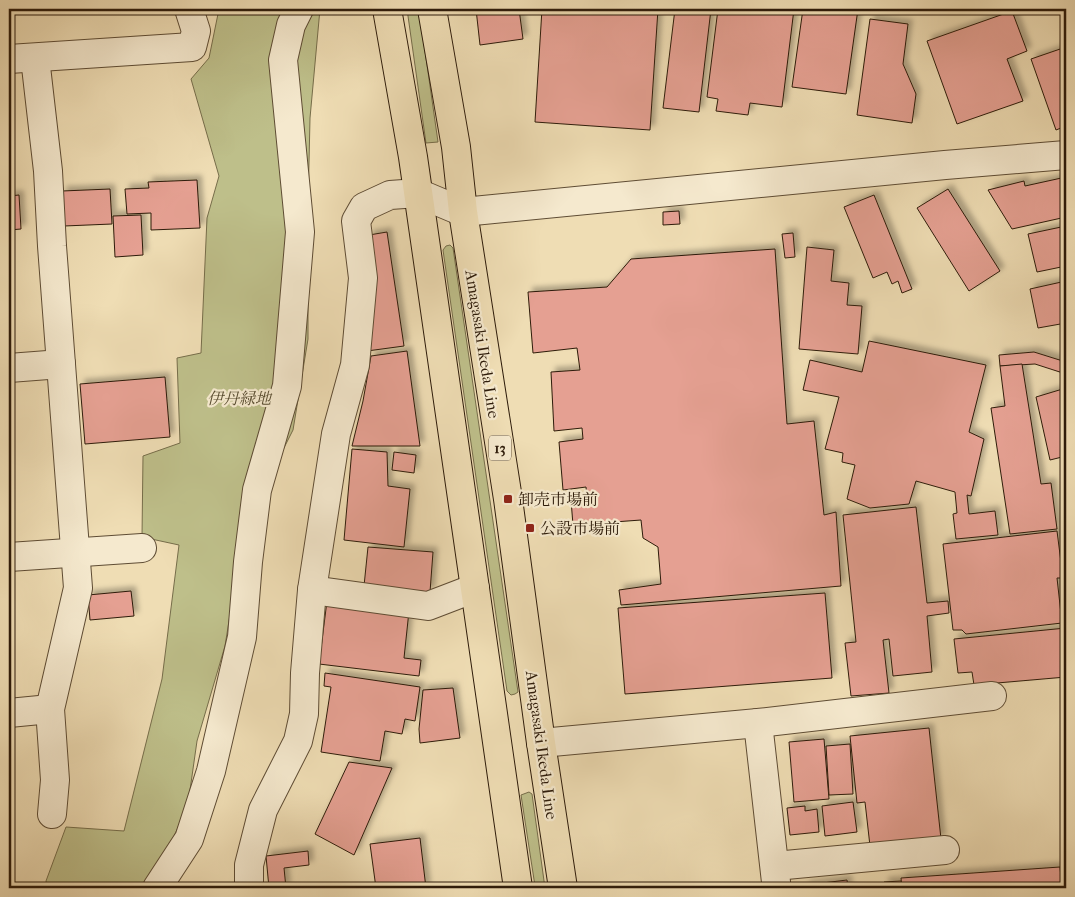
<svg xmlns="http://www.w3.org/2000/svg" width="1075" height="897" font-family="'IM FELL French Canon','Noto Serif JP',serif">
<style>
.green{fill:#bebf8a;stroke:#766d4a}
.building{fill:#e5a092;stroke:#2d1b0a;filter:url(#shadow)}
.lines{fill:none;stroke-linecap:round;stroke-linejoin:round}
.minor-casing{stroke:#5e4c34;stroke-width:30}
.major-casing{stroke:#2d1b0a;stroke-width:30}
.minor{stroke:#f5e9ce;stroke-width:28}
.major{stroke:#efddb4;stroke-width:28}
.poi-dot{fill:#8f2418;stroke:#f5e9ce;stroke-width:2}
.labels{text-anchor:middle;stroke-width:4.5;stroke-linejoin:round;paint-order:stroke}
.shield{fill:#f5e9ce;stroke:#695945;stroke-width:1}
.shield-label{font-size:15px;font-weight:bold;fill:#2d1b0a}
.street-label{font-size:16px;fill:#2d1b0a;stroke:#f5e9ce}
.park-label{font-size:16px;font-style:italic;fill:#584c30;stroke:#f5e9ce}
.poi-label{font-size:16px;fill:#2d1b0a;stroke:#f5e9ce;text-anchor:start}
</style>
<defs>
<filter id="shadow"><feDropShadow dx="4.5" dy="-4.5" stdDeviation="2.5" flood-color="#0004"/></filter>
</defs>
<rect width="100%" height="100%" fill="#efddb4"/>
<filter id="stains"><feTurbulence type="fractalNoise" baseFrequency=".004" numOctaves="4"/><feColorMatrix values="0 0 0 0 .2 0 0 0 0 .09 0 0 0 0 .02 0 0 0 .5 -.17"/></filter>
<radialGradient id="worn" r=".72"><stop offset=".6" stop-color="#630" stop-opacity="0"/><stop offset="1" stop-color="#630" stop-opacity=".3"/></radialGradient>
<g class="green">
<polygon points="219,9 320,9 310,118 308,207 308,339 293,430 244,527 225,646 197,741 188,804 160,869 149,888 47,888 46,881 66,827 124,831 162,679 179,545 142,537 143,456 180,443 177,358 201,353 207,218 219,176 191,79 209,58"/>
<polygon points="407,9 419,9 438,142 426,143"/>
<polygon points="450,245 453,248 518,692 515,694 511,695 507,691 443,250 446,246"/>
<polygon points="529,792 532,794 545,888 536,888 535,886 521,795"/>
</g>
<g class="building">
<polygon points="476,9 519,9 523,39 480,45"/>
<polygon points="542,9 658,9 650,130 535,122"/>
<polygon points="675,9 711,9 699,112 663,108"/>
<polygon points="718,9 794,9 782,107 750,103 748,115 716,111 718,99 707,97"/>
<polygon points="803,9 858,9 846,94 792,87"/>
<polygon points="1012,11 1027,51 1007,59 1023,101 957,124 927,41"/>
<polygon points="870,19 908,24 903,64 916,94 912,123 857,115"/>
<polygon points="1066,47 1066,126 1056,130 1031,59"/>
<polygon points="1066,177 1066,217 1012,229 988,190 1024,181 1025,186"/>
<polygon points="197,180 200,228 151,230 151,213 127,214 125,189 149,188 148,182"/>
<polygon points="110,189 112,224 64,226 62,191"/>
<polygon points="948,189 1000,271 969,291 917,208"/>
<polygon points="19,195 21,229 9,230 9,196"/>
<polygon points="874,195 912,289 902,293 898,281 892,284 887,272 873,278 844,207"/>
<polygon points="679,211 680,224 663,225 663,212"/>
<polygon points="141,215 143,255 115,257 113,216"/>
<polygon points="1066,226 1066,266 1037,272 1028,234"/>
<polygon points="387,232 404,346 367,351 369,235"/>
<polygon points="793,233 795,257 785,258 782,234"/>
<polygon points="807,247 834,250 831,281 849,283 847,305 862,306 858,354 799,349"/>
<polygon points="775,249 787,424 814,421 824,515 836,512 841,586 621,605 619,590 661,584 658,547 643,538 641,520 573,525 571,500 587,498 586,487 563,490 559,442 583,439 582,428 554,431 551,372 580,370 577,348 533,353 528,292 607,287 631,259"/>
<polygon points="1066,281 1066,323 1038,328 1030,289"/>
<polygon points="869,341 986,365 969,432 984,439 971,496 967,495 969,514 995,511 998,535 956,539 953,514 957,513 955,492 916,481 909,504 870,508 847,499 855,465 842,462 843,453 825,449 839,397 803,390 810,360 862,372"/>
<polygon points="407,351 420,446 352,446 363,401 371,356"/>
<polygon points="1034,352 1066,362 1066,374 1035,364 1000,366 999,355"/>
<polygon points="1022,364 1041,484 1051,483 1057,529 1010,534 991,408 1005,406 1000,366"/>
<polygon points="165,377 170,437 85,444 80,384"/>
<polygon points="1066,388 1066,456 1050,460 1036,397"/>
<polygon points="352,449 387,452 388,486 410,489 404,547 344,540"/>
<polygon points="394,452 416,455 414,473 392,470"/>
<polygon points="916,507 927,603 948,601 949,613 927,616 932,672 893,676 889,639 883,640 889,693 851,696 845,643 856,642 843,515"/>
<polygon points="1057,531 1063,578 1057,578 1062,623 966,634 962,630 953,630 943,544"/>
<polygon points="368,547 433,552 430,592 364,586"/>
<polygon points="131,591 134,616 90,620 88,595"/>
<polygon points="825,593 832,678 625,694 618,608"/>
<polygon points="327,601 409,611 404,658 421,660 419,676 319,664"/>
<polygon points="1066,628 1066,677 974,685 972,672 958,673 954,639"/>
<polygon points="325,673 420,687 415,721 405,719 402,734 385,731 380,761 321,752 331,687 324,686"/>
<polygon points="453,688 460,738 420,743 419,729 423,690"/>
<polygon points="929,728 941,839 870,846 865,802 857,803 850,736"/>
<polygon points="824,739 829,799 794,802 789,742"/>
<polygon points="850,744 853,794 829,795 826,746"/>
<polygon points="349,762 392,768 354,855 315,834"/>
<polygon points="853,802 857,832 825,836 822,806"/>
<polygon points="805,806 805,811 817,809 819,832 790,835 787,808"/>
<polygon points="420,838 426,888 376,888 370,844"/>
<polygon points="308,851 309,865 284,868 286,888 269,888 266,856"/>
<polygon points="1060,867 1062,888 902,888 901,878"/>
<polygon points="847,880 848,888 803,888 806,885"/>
<polygon points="901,881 902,888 885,888 884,882"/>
</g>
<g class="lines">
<defs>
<g id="minor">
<polyline points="35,58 48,171 52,246 78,588 50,709 55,780 52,814"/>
<polyline points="9,59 192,47 196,31 189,9"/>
<polyline points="9,368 61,364"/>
<polyline points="9,557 142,548"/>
<polyline points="312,590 428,606 475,588"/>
<polyline points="9,713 50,709"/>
<polyline points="758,723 776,882 775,888"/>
<polyline points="541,743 758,723 992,696"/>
<polyline points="775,866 945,850"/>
<polyline points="157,888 189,839 211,771 242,637 248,562 257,490 287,386 300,232 283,60 291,25 299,9"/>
<polyline points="249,888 249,865 263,810 298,741 304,714 305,673 312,590 336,434 355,365 363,278 356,221 364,207 390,195 418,193 463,212 945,165 1066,155"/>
</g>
<g id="major">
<polyline points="387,9 413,157 518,888"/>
<polyline points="432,9 456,147 463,212 508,499 541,743 563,888"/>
</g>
</defs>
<use href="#minor" class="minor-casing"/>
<use href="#major" class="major-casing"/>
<use href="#minor" class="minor"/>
<use href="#major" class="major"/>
</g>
<g class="poi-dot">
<rect x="503" y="494" width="10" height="10" rx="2.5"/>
<rect x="525" y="523" width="10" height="10" rx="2.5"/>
</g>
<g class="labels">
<rect class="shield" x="489" y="435.5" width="22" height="25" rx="4"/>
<g class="shield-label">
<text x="500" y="453">13</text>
</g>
<g class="street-label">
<text transform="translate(483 344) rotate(81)" y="6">Amagasaki Ikeda Line</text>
<text transform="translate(542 745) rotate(82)" y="6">Amagasaki Ikeda Line</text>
</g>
<g class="park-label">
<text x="239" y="404">伊丹緑地</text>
</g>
<g class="poi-label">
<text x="518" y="505">卸売市場前</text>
<text x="540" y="534">公設市場前</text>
</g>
</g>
<rect width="1075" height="897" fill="none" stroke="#efddb4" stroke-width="30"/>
<rect x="10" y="10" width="1055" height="877" fill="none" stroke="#2d1b0a" stroke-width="2.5"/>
<rect x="15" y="15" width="1045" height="867" fill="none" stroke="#2d1b0a"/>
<rect width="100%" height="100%" filter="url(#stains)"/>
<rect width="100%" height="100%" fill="url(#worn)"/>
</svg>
